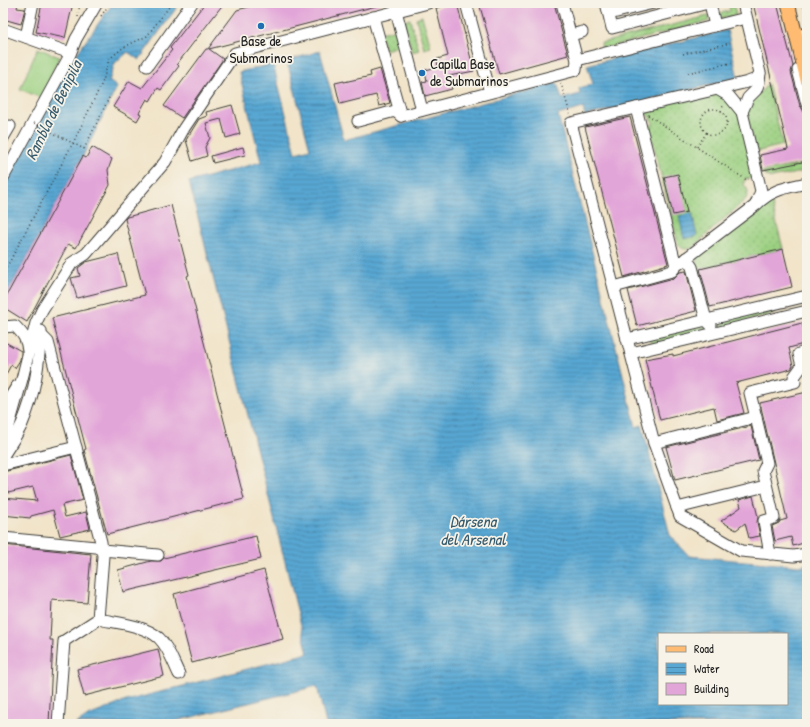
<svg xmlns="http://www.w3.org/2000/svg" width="810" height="727" font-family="'Patrick Hand',sans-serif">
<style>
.grass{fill:url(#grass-dots);stroke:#5c764e}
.garden{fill:url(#garden-furrows);stroke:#5c764e}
.pitch{fill:#9bd081;stroke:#5c764e}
.water{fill:url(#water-rules);stroke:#3a6278;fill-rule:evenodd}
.building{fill:#e2a5d8}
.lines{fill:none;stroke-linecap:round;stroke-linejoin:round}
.minor-casing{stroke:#3c3a36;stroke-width:13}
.major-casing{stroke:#3c3a36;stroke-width:15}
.path{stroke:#3c3a36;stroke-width:1.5;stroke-dasharray:1 3;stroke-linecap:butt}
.minor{stroke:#fff;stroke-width:11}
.major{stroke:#febb71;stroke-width:13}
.path-bridge{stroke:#3c3a36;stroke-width:1.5;stroke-dasharray:1 3;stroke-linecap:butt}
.poi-dot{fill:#1f6fb2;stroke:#f7f3e8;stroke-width:1.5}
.labels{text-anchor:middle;stroke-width:3.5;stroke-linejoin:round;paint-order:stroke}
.poi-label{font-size:15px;fill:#1c1c1c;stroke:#f7f3e8}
.water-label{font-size:16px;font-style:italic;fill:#375b6e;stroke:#f7f3e8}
</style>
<defs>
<pattern id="grass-dots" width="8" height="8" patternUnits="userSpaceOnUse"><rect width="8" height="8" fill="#9bd081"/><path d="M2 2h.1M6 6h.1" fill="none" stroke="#85b26f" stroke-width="1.8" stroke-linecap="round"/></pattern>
<pattern id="garden-furrows" width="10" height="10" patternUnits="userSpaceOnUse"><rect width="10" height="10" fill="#9bd081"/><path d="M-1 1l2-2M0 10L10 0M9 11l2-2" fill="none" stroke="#85b26f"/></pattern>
<pattern id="water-rules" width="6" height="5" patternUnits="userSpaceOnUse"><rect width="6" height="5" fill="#59a7d3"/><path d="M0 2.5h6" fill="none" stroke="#4987aa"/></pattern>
</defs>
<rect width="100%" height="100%" fill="#f7f3e8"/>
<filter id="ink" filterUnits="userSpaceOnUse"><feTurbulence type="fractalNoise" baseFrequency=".025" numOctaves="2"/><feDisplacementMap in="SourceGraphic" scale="8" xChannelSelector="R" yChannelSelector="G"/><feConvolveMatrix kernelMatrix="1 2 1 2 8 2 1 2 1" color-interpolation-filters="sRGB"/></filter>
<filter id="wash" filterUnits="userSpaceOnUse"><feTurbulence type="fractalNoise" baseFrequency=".012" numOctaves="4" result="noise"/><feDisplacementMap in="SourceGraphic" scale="16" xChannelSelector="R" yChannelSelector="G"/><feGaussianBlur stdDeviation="0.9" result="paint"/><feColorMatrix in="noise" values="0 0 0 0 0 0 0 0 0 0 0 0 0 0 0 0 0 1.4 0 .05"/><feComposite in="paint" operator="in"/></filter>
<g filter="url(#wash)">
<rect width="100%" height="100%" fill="#f1e4c9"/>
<g class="grass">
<polygon points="422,16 431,47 424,49 416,18"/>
<polygon points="410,19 419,50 412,52 404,21"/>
<polygon points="397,29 402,45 385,50 380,33"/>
<polygon points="768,84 783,145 755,152 746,112 751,102"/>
<path d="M717,89l19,14 22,75 -13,1 -1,6c5,5 5,9 1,15l-53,48c-7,2 -10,1 -14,-4l-29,-118 5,-2 -7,-10 -2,-8z"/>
<polygon points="771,200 783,249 698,270 696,256 750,214"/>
</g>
<g class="garden">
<polygon points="728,3 733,3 736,15 717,19 716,14 730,11"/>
<polygon points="708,16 709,21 602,49 601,43"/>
<polygon points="807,163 807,171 771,178 764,175 762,172"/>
<polygon points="772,307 774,314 718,328 716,321"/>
<polygon points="705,324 706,330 651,344 649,337"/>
</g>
<polygon class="pitch" points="38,48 59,57 41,98 20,89"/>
<g class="water">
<polygon points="113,3 180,3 139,60 128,52 115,63 109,81 117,87 83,156 3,302 3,186 73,59"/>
<path d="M727,30l11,48 -153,38 -2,-8 -25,7 78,312 6,-2 28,110 19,21 110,10 8,-2v160h-481l-9,-38 -153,38h-88l12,-8 38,-15 182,-48 -119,-471 72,-20 -22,-90 34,-8 23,89 14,-4 -23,-88 33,-10 24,89 213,-57 5,16 18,-5 -1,-6 14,-4 -6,-19zM659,634h128v70h-128z"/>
<polygon points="692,213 697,236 684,239 679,216"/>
</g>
<g id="blocks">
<g class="building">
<polygon points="5,3 18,3 17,8 25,9 21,24 3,19 3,5 5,5"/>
<polygon points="42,3 73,3 65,38 36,32"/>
<polygon points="205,3 224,3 177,64 179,66 161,90 158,88 150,101 147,99 139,113 141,114 137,121 113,107 129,81 142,88 172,50 170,48"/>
<polygon points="264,3 379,3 380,5 209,49 223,59 182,118 164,106 206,49 208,49 237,10"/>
<polygon points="457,3 474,71 449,76 452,89 425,96 422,82 427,81 425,70 438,67 437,59 448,56 436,8"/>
<polygon points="479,3 554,3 568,55 499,74"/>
<polygon points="753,3 777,3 793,66 791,72 800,106 803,110 807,125 807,161 763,170 760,155 788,149"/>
<polygon points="380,69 390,103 379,106 376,95 340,104 335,83 344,81 344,82 371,76 370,72"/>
<polygon points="232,105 240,134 226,138 221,119 206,123 210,138 205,147 207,156 192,161 186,140 199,119 207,116 206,112"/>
<polygon points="630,117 668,264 624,277 585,127"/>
<polygon points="92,147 112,159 108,170 110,185 76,248 68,244 27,322 3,307 3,302 83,156 86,158"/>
<polygon points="243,147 245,155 213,163 211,156"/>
<polygon points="678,174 687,212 673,215 664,177"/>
<polygon points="171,205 189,275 187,276 244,499 107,534 84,450 86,449 52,318 145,295 125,219 127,217"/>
<polygon points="783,249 792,287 710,307 700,269"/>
<polygon points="118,254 126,286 77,298 71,278 80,276 78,268 86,262"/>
<polygon points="686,271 696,311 637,326 628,290 674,278 680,272"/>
<polygon points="802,323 807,343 789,348 793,366 791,369 736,383 744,413 717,420 714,407 660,420 645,359 673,354 673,356"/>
<polygon points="3,341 21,351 21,353 20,360 15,368 11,365 3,380"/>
<polygon points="807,392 807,542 793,546 791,537 775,541 772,526 779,523 780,521 787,519 760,403"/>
<polygon points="751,426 759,460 675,480 666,447"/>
<polygon points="71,455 83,500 62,505 65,517 86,512 90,529 60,536 53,510 31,516 30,518 3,515 3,498 37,501 33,487 8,493 3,472"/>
<polygon points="753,496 758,517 757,522 760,536 749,538 745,523 736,530 721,521 741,507 739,500"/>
<polygon points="256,536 261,559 123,592 118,570 151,561 161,561 164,558"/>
<polygon points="3,545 91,554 87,603 52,600 50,640 53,640 49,724 3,724"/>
<polygon points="264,570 283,639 192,663 174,594"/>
<polygon points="158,649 164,676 84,696 77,669"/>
</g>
</g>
</g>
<g filter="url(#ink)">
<use href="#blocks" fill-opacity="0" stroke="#3c3a36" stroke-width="1"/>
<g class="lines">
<defs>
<g id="minor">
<polyline points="466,3 490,92"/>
<polyline points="606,3 612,28 708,3"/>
<polyline points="710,3 715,26"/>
<polyline points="396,11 422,110"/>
<polyline points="609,14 653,3"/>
<polyline points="373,17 401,116"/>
<polyline points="3,29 70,53"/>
<polyline points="571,35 582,32"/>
<polyline points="802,35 807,34"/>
<polyline points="26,37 33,3"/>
<polyline points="577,60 746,18"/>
<polyline points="147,66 192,3"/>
<polyline points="798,70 807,104"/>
<polyline points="760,73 756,79 748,82 571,123 654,443 680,516 741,551 794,556 807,554"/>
<polyline points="717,89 729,96 742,112 761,191 756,204"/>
<polyline points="636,108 676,266"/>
<polyline points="742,112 748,98 756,90 759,82 760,73 743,3"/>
<polyline points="358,121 395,111 401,116 576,70 577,60 562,3"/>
<polyline points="3,138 10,126"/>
<polyline points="3,178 68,59 76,39 97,3"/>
<polyline points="686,258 692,267 706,320 711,325"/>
<path d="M614,287l58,-16 4,-5 80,-61c16,-16 30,-17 51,-22"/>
<path d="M3,327l12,-1c8,8 12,13 13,25"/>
<polyline points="41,335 48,342 101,542 102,550 158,555"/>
<polyline points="627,339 807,296"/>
<polyline points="631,353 807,311"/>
<polyline points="3,409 17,386"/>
<polyline points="654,443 756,417"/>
<polyline points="3,447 22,379 36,323 42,310 72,263 86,254 165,162 184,128 235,53 428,3"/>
<path d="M3,456c6,-10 14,-21 19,-32 13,-30 17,-61 19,-93"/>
<polyline points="3,465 76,447"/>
<polyline points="677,508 766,486"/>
<polyline points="3,538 96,547 102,550 103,556 98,619 64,641 58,724"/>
<polyline points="770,554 764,521 774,518 763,471 767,463 750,393 795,382 794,377 802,366 799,354 807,351"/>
<path d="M98,619c19,4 47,6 61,19 10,10 14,24 20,36"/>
</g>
<polyline id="major" points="788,3 807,80"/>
</defs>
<use href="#minor" class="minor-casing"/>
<use href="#major" class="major-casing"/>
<g class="path">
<polyline points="803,3 807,19"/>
<polyline points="101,16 110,3"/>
<polyline points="78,17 80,3"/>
<polyline points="683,54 730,43"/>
<polyline points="688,73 734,62"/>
<polyline points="561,83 570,114"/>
<circle cx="714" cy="122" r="13"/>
<polyline points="721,111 724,104"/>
<polyline points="648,115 745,179 749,179"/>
<polyline points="697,147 707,132"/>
<polyline points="84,149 110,96"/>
<polyline points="3,274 75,139 103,81 109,59 124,47 147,36 172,3"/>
</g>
<use href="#minor" class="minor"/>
<use href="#major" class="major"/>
<polyline class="path-bridge" points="34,123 84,149"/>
</g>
</g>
<g class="poi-dot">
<circle cx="261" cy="26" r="4"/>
<circle cx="422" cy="73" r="4"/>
</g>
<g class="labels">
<g class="poi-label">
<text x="261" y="46">Base de<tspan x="261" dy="17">Submarinos</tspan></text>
<text x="430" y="69" text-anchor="start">Capilla Base<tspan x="430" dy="17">de Submarinos</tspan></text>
</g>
<g class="water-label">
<text transform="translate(53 110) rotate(-64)" y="6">Rambla de Benipila</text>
<text x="473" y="527">Dársena<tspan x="473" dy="18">del Arsenal</tspan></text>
</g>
</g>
<rect width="810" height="727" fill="none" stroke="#f7f3e8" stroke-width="16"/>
<rect x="658" y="633" width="130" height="72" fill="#f7f3e8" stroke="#9f9d96"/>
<rect x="666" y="646" width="20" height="6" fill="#febb71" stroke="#9f9d96"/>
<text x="694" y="653" font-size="12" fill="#1c1c1c">Road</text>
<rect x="666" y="663" width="20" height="12" fill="url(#water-rules)" stroke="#9f9d96"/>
<text x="694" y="673" font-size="12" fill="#1c1c1c">Water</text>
<rect x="666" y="683" width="20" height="12" fill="#e2a5d8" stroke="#9f9d96"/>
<text x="694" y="693" font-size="12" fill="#1c1c1c">Building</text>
</svg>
